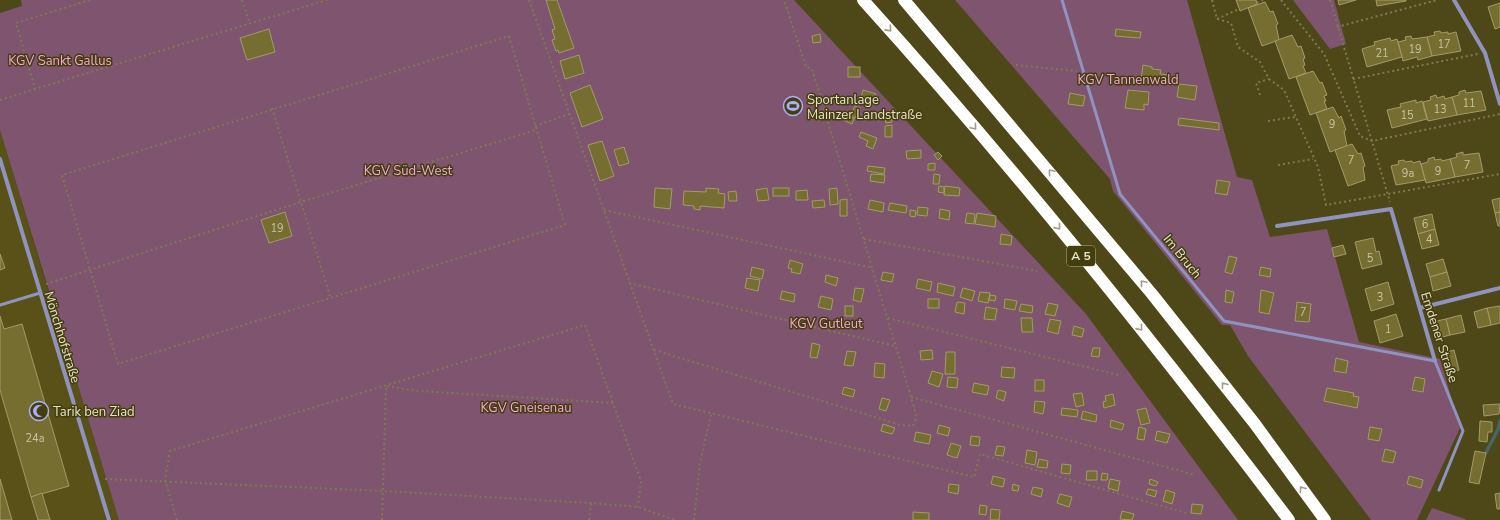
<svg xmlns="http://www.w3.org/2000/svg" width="1500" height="520" font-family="'Nunito Sans',sans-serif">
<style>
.built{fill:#595118}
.green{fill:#7e546f}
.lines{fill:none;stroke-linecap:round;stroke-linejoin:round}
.stream{stroke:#486566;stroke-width:3.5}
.building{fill:#766d31;stroke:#a29b6b}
.path{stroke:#7f7a52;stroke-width:2;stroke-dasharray:2 3;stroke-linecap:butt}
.lane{stroke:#9093bf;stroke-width:3}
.street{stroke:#9093bf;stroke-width:4}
.highway{stroke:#fff;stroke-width:12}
.oneway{stroke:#a29e86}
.labels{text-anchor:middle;stroke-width:3;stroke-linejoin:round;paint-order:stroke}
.number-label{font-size:11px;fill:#c8c4a2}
.shield{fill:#443d0d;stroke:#b4b090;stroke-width:1}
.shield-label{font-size:12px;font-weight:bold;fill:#e4e1c8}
.park-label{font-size:13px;fill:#f5a6d8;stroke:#443d0d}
.poi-label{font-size:13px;fill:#e4e1c8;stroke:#443d0d;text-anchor:start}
.street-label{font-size:13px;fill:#e4e1c8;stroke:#443d0d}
</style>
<rect width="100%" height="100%" fill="#4e4819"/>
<polygon class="built" points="0,130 46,284 119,520 0,520"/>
<g class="green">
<polygon points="21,0 794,0 1086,314 1238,520 119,520 0,130 0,13 22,6"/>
<polygon points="955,0 1187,0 1237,177 1252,180 1270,237 1327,229 1359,342 1440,359 1460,428 1417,520 1371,520 1248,356 1230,325 1222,325 1113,191 1110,179"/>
<polygon points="1293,0 1334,0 1346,44 1330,49"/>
<polygon points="1432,508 1465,519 1466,520 1426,520"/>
</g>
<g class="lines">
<path class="stream" d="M1486,453c4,-11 13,-20 14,-32"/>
</g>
<g class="building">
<polygon points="546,0 557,0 574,48 559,53 558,50 556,51 552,40 555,39 552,30 555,29"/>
<polygon points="1236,0 1256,0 1257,4 1240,11"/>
<polygon points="1338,0 1356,0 1339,5"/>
<polygon points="1376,0 1406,0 1406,1 1377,6"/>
<polygon points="1265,2 1270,12 1273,11 1278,24 1276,25 1279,40 1262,46 1248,8"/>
<polygon points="1500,3 1500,27 1495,29 1488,7"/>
<polygon points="269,29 275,52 247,60 240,38"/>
<polygon points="1116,29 1141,32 1140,38 1115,36"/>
<polygon points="1440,31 1441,33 1448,32 1448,34 1456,32 1461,51 1432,56 1427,37 1435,35 1434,32"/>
<polygon points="820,34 821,42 813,43 812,36"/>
<polygon points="1292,35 1298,47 1301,46 1305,58 1303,59 1305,65 1303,66 1306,73 1289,79 1275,41"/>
<polygon points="1411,36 1412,39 1427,37 1432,56 1418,60 1417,57 1403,61 1398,42 1406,40 1405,37"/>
<polygon points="1390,38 1391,41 1397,39 1402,57 1367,67 1362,49 1375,45 1374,42"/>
<polygon points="579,55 584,73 565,79 560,61"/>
<polygon points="1143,65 1152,67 1152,69 1161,70 1160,74 1170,75 1169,84 1141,81"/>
<rect x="848" y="67" width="12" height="10"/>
<polygon points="1313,71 1320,83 1322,82 1327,95 1324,96 1326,101 1324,101 1327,109 1310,115 1296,77"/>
<polygon points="1179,84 1197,86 1195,100 1177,97"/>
<polygon points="590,85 603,119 582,127 570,93"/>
<polygon points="863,90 876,94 874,100 861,97"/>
<polygon points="1128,90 1149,92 1148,105 1144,104 1144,110 1125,108"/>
<polygon points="1465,90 1466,93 1481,91 1486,110 1457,115 1452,97 1459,95 1459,92"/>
<polygon points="1070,93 1085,96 1083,106 1068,104"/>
<polygon points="1436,95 1437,98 1444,96 1445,99 1452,97 1457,115 1428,121 1423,102 1431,100 1430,97"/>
<polygon points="1416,100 1416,103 1422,101 1427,119 1392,128 1387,110 1401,107 1400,104"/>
<polygon points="855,106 860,108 855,118 850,116"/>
<polygon points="1333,107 1339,118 1341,116 1346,130 1344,131 1347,146 1330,152 1316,113"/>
<polygon points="847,115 854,119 852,124 845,121"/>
<polygon points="891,117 892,122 886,123 885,118"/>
<polygon points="1179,118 1219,123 1219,130 1178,125"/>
<polygon points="892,125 892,137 885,137 885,126"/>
<polygon points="861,132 877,138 873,149 866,146 868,141 859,137"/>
<polygon points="602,141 614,176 600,181 588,145"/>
<polygon points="1352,144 1358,154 1361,153 1365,166 1363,167 1365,180 1348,186 1335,150"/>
<polygon points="624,147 629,163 619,166 614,150"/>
<polygon points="921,150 921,158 907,159 906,151"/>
<polygon points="938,152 942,156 938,160 934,155"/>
<polygon points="1463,152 1463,155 1479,153 1483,172 1455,177 1450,159 1457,157 1456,154"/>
<polygon points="1434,157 1435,160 1441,159 1442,161 1450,159 1455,177 1426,183 1421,164 1428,162 1428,159"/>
<polygon points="1404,160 1405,162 1412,161 1413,163 1420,161 1425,180 1396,185 1391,166 1399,164 1398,161"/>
<polygon points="935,163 935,170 928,170 928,164"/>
<polygon points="868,166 885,168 884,174 867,171"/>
<polygon points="871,174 885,175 884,183 870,181"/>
<polygon points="934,174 940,175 939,184 933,184"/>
<polygon points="1217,180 1230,182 1227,195 1215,193"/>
<polygon points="939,186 944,187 944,193 938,192"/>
<polygon points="945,186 960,188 959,196 944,195"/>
<polygon points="655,188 672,189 670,209 654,207"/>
<polygon points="706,188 719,189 718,193 725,194 724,208 700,206 700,210 694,209 694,206 683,205 684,191 706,192"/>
<polygon points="767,188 769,200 758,201 756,190"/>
<rect x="773" y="188" width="16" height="8"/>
<polygon points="837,188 838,204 830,205 829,189"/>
<polygon points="807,190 808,200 796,200 796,191"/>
<polygon points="736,191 737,201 729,201 728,192"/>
<polygon points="1500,198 1500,212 1495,213 1492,200"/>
<polygon points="847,199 847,216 840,216 840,200"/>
<polygon points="824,200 825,207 813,208 812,201"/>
<polygon points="870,200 884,203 883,212 868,209"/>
<polygon points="890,203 907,206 906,213 888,210"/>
<polygon points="918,207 928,208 927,216 917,215"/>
<polygon points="940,209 950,211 949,220 939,218"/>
<polygon points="910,210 916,211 915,217 910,216"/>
<polygon points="285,212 292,236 269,243 261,220"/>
<polygon points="1500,212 1500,226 1498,226 1495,213"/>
<polygon points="967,213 975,214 974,224 965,223"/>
<polygon points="977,213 996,216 995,227 975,224"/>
<polygon points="1432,214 1435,229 1418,234 1414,218"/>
<polygon points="1435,229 1439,245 1422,249 1418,234"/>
<polygon points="1001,234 1012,236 1011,245 1000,244"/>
<polygon points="1373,238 1376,252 1379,251 1382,264 1362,269 1355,242"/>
<polygon points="1343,245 1346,254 1334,257 1332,248"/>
<polygon points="0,254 5,268 0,270"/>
<polygon points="1229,256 1237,258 1232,274 1225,272"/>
<polygon points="1443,259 1447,272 1430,277 1426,264"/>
<polygon points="790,260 803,264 800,274 791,272 792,269 788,268"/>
<polygon points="752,267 764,270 762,279 750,276"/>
<polygon points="1261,267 1271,269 1270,277 1259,275"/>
<polygon points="883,272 894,274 892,282 881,280"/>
<polygon points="1447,272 1451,286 1433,291 1430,277"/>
<polygon points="826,275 838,278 836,286 825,282"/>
<polygon points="747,278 760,280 758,291 745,288"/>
<polygon points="918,279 932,282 930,291 916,288"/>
<polygon points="1388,282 1394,304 1371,311 1365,289"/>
<polygon points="938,283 955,287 953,296 937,292"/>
<polygon points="855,288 864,289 861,302 853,300"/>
<polygon points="963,288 975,291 972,301 960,297"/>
<polygon points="1226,290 1234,292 1232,303 1225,302"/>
<polygon points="1261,290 1274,293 1269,314 1259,312"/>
<polygon points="782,291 795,294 794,302 780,299"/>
<polygon points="980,292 990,293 988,303 978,301"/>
<polygon points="990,295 996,296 995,301 989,300"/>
<polygon points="821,296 833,299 831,310 818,307"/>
<rect x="928" y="299" width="11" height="9"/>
<polygon points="1005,299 1017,301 1015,310 1004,308"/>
<polygon points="957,302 965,303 964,314 955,312"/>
<polygon points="1297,302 1311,304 1309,322 1295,321"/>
<polygon points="1048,303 1058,305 1055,316 1045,314"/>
<polygon points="1021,304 1033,306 1032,313 1019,311"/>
<rect x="845" y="306" width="8" height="10"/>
<polygon points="1500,306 1500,323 1491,325 1487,308"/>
<polygon points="986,307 997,309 995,320 984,319"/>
<polygon points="1487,308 1491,325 1478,328 1474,312"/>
<polygon points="1396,314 1403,336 1380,343 1374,321"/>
<polygon points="1461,315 1465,332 1450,335 1446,319"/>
<polygon points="0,316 4,329 22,324 69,486 31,497 0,390"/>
<polygon points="1021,318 1032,318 1033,332 1022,332"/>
<polygon points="1050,319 1061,321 1058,334 1047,331"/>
<polygon points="1446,319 1450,335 1435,339 1432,322"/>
<polygon points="1074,326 1084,329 1082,337 1072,335"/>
<polygon points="812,343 820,345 817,358 810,357"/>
<polygon points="1093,348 1100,348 1099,357 1091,356"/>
<polygon points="932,350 933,359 921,360 920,351"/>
<polygon points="1454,350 1459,370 1452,372 1447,352"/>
<polygon points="847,351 856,352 853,366 844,365"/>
<polygon points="946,352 955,352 955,374 945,374"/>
<polygon points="1336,358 1348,361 1346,373 1334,371"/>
<polygon points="875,363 885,364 884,378 874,377"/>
<polygon points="1002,367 1015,368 1014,378 1001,377"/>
<polygon points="932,371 943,374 939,387 928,383"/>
<polygon points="948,377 958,378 957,388 947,387"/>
<polygon points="1415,377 1425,379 1423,392 1412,390"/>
<rect x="1035" y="380" width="9" height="11"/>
<polygon points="974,383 989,386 987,395 972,392"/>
<polygon points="844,387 855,390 853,397 842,394"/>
<polygon points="1327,388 1354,393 1353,396 1359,397 1357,408 1324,401"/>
<polygon points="998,390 1006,392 1004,401 996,398"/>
<polygon points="1082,393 1084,405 1076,407 1073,394"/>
<polygon points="1113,394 1115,405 1104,408 1103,402 1106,401 1105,396"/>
<polygon points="882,398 890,400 886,411 879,409"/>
<polygon points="1035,401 1045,402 1043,414 1034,412"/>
<polygon points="1500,404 1499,414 1484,416 1483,405"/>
<polygon points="1062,408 1078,410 1077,417 1061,415"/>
<polygon points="1146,408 1150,423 1141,425 1137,410"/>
<polygon points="1083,411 1097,415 1096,422 1081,419"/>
<polygon points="1111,420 1124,424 1122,430 1110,427"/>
<polygon points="1480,421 1492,422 1492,432 1488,432 1487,442 1479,441"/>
<polygon points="883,424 895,428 892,434 881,431"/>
<polygon points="939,425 950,428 948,436 937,433"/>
<polygon points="1139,427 1146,429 1144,440 1137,439"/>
<polygon points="1370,427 1382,429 1379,441 1368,439"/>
<polygon points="1157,431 1170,434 1167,443 1155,440"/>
<polygon points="916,432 931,435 929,444 914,441"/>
<polygon points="971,436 980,437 979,446 970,445"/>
<polygon points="951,443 961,446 957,458 947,455"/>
<polygon points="997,446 1005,447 1003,456 995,455"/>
<polygon points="1385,449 1396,452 1393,463 1382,461"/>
<polygon points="1027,450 1037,452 1035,465 1025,463"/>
<polygon points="1475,451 1486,453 1479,484 1469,482"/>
<polygon points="1039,459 1048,461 1047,468 1037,467"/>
<polygon points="1062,464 1071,465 1070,474 1061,473"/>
<polygon points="1087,471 1097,471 1097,480 1086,480"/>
<polygon points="1102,473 1108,474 1107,480 1101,480"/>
<polygon points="993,476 1005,479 1003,487 991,484"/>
<polygon points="1409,476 1423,480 1421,488 1407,484"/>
<polygon points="0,479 12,520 0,520"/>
<polygon points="1110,479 1120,481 1118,491 1108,488"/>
<polygon points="1150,479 1158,482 1156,486 1149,484"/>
<polygon points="949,484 959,485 958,494 948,492"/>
<polygon points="1013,484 1019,486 1018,491 1012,490"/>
<polygon points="1033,487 1043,489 1041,497 1031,494"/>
<polygon points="1148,489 1157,491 1155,497 1146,494"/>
<polygon points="1166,490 1175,493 1172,504 1163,501"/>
<polygon points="42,493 50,520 38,520 31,497"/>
<polygon points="1500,493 1500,509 1497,509 1495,494"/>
<polygon points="1060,494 1072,497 1069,507 1057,503"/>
<polygon points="1192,504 1203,505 1201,514 1191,513"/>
<polygon points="980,505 987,506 986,515 979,514"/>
<polygon points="991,509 1000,510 999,520 990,520"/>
<polygon points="1122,511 1134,514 1132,520 1120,519"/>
<polygon points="913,512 929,513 929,520 913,520"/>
</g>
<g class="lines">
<g class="path">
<polyline points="90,0 16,23 35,89 327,0"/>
<polyline points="242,0 250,24"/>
<polyline points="529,0 673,404 974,477 980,454 1186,513"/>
<polyline points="1212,0 1217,19 1231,23 1238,47 1260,62 1269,79 1284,90 1318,167 1326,205 1500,174"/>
<polyline points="1281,0 1324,54 1360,136 1372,141 1500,114"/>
<polyline points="1330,0 1390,202"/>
<polyline points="1257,3 1263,0"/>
<polyline points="1217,19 1239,9"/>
<polyline points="1337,27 1437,0"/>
<polygon points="509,36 565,225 118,364 62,175"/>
<polyline points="1016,65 1077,71"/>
<polyline points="1353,79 1478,54"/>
<polyline points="1260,95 1256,83 1269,79"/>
<polyline points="0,100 35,89"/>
<polyline points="272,108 330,296"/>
<polyline points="1268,121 1295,117"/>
<polyline points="535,126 569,114"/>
<polyline points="1278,165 1313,159"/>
<polyline points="604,210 873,268"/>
<polyline points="864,239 1037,271"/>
<polyline points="629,283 895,346"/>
<polyline points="46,284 301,202 536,130"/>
<polyline points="888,318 1118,375"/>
<path d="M654,350l247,75 11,1c8,-7 1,-20 -1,-29l-99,-328 -6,-2 -22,-67"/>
<polyline points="911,397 1195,475"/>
<polyline points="105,479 383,491 591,503 638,507 675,520"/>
<polyline points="177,520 165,480 170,451 585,325 613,403"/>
<polyline points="382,520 386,386 419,391 613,403 641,481 638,507"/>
<polyline points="589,520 591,503"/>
<polyline points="694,520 700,463 711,415"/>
</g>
<g class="lane">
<polyline points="1062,0 1120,194 1224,321 1435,361 1463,431 1439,490"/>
<polyline points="0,305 40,293"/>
</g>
<g class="street">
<polyline points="1454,0 1485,53 1500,104"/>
<polyline points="0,159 109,520"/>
<polyline points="1277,226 1391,209 1435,361"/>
<polyline points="1420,308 1500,288"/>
</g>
<g class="highway">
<path d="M863,0c150,166 291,341 426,520"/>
<polyline points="904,0 1152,294 1255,424 1325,520"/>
</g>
</g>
<defs><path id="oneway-chevron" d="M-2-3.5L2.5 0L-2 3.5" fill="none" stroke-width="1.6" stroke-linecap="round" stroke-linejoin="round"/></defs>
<g class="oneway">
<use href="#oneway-chevron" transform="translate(889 29) rotate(48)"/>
<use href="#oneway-chevron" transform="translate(974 127) rotate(50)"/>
<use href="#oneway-chevron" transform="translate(1051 172) rotate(-130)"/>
<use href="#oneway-chevron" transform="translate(1058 227) rotate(51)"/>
<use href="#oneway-chevron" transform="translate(1143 283) rotate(-130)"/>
<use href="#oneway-chevron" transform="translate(1140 328) rotate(51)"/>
<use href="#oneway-chevron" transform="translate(1224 385) rotate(-128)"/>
<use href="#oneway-chevron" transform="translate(1302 489) rotate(-126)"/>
</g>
<defs>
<symbol id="stadium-ring" viewBox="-11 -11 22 22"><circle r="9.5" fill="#443d0d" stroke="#abaffb" stroke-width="1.5"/><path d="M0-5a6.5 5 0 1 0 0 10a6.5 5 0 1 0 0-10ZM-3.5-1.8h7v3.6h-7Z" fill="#abaffb"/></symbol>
<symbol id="mosque-ring" viewBox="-11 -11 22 22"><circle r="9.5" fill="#443d0d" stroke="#abaffb" stroke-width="1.5"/><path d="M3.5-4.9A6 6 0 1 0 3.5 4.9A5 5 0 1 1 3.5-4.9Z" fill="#abaffb"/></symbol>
</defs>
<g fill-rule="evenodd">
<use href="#stadium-ring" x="782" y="95" width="22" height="22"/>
<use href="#mosque-ring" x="28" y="400" width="22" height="22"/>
</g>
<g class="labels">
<g class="number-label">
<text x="1444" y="48">17</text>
<text x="1415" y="53">19</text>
<text x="1382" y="57">21</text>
<text x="1469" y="107">11</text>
<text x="1440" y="113">13</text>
<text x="1407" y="119">15</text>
<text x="1332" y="128">9</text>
<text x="1351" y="164">7</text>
<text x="1467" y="169">7</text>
<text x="1438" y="175">9</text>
<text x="1408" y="177">9a</text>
<text x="1425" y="228">6</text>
<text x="277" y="232">19</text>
<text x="1429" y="243">4</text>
<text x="1370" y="262">5</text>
<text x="1380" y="301">3</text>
<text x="1303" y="316">7</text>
<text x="1388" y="333">1</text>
<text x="35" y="442">24a</text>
</g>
<rect class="shield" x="1067" y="246" width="28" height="20" rx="3"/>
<g class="shield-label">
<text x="1081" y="260">A 5</text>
</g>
<g class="park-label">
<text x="60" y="65">KGV Sankt Gallus</text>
<text x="1128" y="84">KGV Tannenwald</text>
<text x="408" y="175">KGV Süd-West</text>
<text x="826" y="328">KGV Gutleut</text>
<text x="526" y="412">KGV Gneisenau</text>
</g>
<g class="poi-label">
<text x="807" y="104">Sportanlage<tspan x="807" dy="15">Mainzer Landstraße</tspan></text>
<text x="53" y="416">Tarik ben Ziad</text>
</g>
<g class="street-label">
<text transform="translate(1183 256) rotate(51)" y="5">Im Bruch</text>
<text transform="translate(63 337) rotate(73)" y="5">Mönchhofstraße</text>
<text transform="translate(1440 337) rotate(72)" y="5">Emdener Straße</text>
</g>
</g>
</svg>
